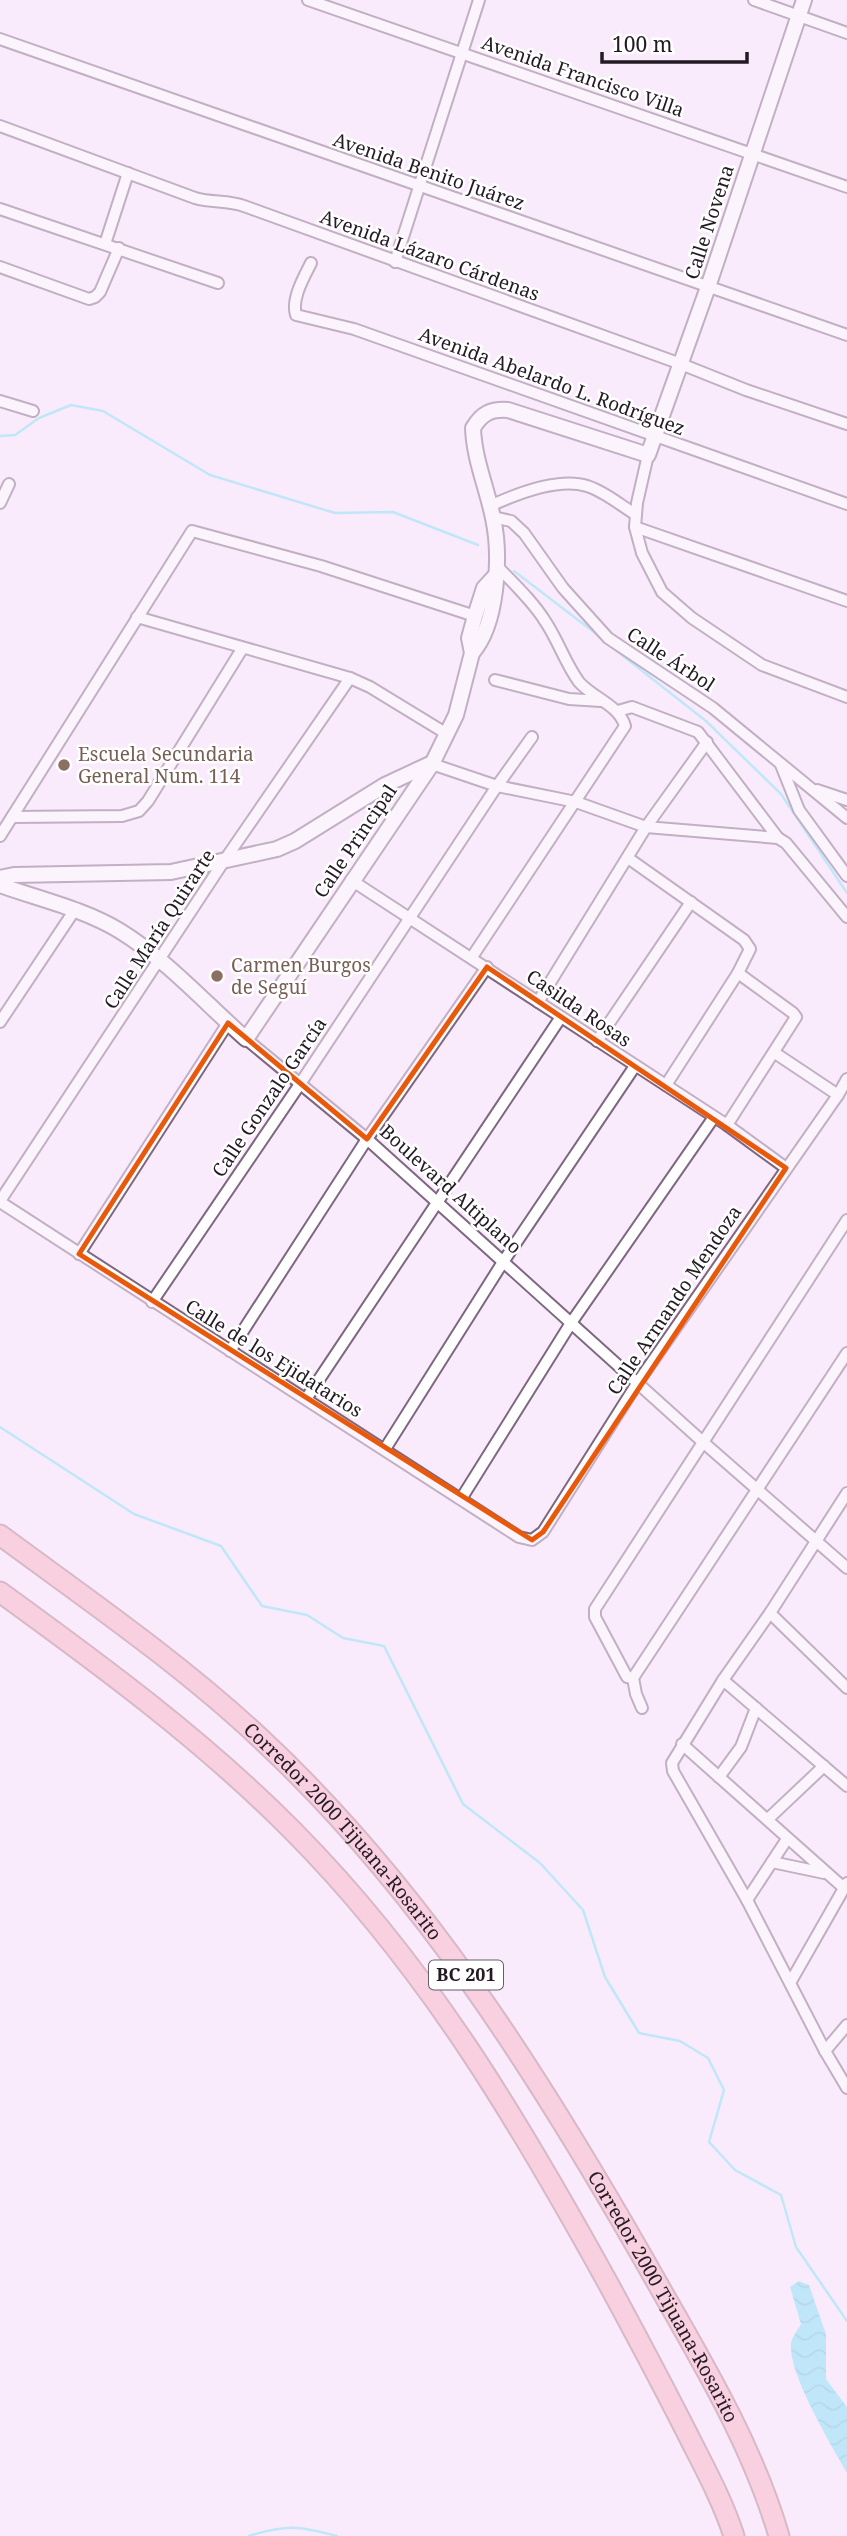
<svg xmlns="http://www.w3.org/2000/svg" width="847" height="2536" font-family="'Noto Serif',serif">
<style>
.water{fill:url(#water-waves)}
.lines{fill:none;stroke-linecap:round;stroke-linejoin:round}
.stream{stroke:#7ae3f6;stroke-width:2.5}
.minor-casing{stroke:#7e6780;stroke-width:14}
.tertiary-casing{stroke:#7e6780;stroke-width:18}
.motorway-casing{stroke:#ae7b88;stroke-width:23}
.minor{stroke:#fff;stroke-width:10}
.tertiary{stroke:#fff;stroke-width:14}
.motorway{stroke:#f9afbe;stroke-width:19}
.marked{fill:none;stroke:#e8590c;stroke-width:5;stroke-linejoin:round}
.education-dot{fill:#8d6e63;stroke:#fff;stroke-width:2.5}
.labels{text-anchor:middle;stroke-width:5;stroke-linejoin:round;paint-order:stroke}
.shield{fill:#fff;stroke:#655f66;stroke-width:2}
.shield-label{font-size:18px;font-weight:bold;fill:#231a24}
.street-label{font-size:19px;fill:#231a24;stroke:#fff}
.education-label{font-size:19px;fill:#785e54;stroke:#fff;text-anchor:start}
</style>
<defs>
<pattern id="water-waves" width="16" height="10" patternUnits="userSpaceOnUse" patternTransform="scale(1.75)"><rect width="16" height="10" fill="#7ae3f6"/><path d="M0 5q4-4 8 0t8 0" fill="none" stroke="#69c2d3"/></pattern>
</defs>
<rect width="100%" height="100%" fill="#faebfc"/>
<path class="water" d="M799,2281l10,4 17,49v45l21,28v66c-16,-29 -59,-99 -56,-130 1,-7 7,-13 10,-19l-11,-37z"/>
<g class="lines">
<g class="stream">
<polyline points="0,436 15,435 39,418 71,405 103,411 210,475 335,513 393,512 478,545"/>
<polyline points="514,571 603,639"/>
<polyline points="613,648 706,721 781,794 847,893"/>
<polyline points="0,1427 134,1514 221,1546 262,1606 307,1615 343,1638 384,1646 463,1804 540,1863 583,1910 605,1977 639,2033 680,2041 708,2058 724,2090 709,2142 735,2170 781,2195 796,2247 847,2321"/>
<path d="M249,2536c38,-12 50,-10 88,0"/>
</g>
<defs>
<g id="minor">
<polyline points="308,0 847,187"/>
<polyline points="754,0 847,33"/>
<polyline points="0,39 847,335"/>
<path d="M0,126l195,72c17,5 33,2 49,8l437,158 65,26 101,34"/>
<polyline points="0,209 218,283"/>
<polyline points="105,244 128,173"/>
<polyline points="395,262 479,0"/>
<path d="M311,263c-7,14 -20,36 -15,52l58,14 493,175"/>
<polyline points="0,267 89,299 95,297 100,292 119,248"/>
<polyline points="0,401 33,411"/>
<polyline points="648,455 637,503 635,527 642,553 662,592 692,618 762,665 847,697"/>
<polyline points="0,503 9,484"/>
<path d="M490,506c26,-12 68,-29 97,-20 17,5 33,19 48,28"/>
<polyline points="493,517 511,521 524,533 563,588 608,638 713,708 847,818"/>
<polyline points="635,527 847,601"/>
<polyline points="137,617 350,678 370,687 447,734"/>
<polyline points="495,680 569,699 601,701"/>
<polyline points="618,711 632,707 698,732 778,838"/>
<polyline points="432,764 497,786 576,802 646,827 778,838 786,843 847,917"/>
<polyline points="781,765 799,810 847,876"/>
<polyline points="817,790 847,800"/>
<polyline points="12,817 122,816 139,811 148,801 242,649"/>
<polyline points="0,836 192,531 321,566 475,616"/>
<polyline points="628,858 744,940 750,949 738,973 666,1085"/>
<polyline points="351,880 727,1125 786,1168"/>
<path d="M472,957l153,-231c-6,-21 -32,-28 -46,-44 -14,-19 -21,-42 -34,-61 -13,-21 -33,-39 -50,-57"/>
<polyline points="538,1002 646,827 707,742"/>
<polyline points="0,1022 74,911"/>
<polyline points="246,1039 367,1139 704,1443 847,1568"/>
<polyline points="597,1041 691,902"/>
<polyline points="775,1053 838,1095"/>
<polyline points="727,1125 796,1017 793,1013 738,973"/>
<polyline points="0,1201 224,861 350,678"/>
<polyline points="0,1202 519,1537 532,1540 543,1532 638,1382 838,1095 847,1079"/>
<polyline points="79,1254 228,1023"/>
<polyline points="152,1302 300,1084 497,786 532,737"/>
<polyline points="230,1351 367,1139 487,967"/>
<polyline points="306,1399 561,1017"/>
<polyline points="385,1449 503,1262 635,1066"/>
<polyline points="847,1493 770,1613 723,1680 672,1763 673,1771 747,1900 825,2051 847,2088"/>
<polyline points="461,1499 571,1323 714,1117"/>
<polyline points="770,1613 847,1688"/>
<polyline points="633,1678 627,1677 595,1617 595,1609 847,1220"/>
<polyline points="633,1678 847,1353"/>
<polyline points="633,1678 636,1694 642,1708"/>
<polyline points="723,1680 847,1786"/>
<polyline points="682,1744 844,1888"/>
<polyline points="719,1777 741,1747 756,1708"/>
<polyline points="768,1819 824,1766"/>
<polyline points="772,1862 824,1873"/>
<polyline points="747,1900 787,1839"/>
<polyline points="790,1983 847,1883"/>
<polyline points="825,2051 847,2025"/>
</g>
<g id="tertiary">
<path d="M472,653c26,-29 29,-98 21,-135 -6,-30 -19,-59 -20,-90 9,-15 18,-19 35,-18l140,45 60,-168 96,-287"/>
<polyline points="0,878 14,875 171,872 277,849 295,841 385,785 430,764"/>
<path d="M0,885c39,14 84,24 120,46 47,29 85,72 126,108l186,-275 24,-49 16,-62 -3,-15 6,-22 9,-28 11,-12"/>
</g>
<g id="motorway">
<path id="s1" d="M0,1535c88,65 180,128 260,203 159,148 276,333 383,520 50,89 107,179 136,278"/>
<path d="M0,1592c102,74 204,149 293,239 134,135 225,289 316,454 26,48 52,97 77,146 17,34 36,68 48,105"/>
</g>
</defs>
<use href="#minor" class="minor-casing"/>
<use href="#tertiary" class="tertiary-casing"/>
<use href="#motorway" class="motorway-casing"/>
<use href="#minor" class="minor"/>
<use href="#tertiary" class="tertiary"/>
<use href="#motorway" class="motorway"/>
</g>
<path d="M0 0H847V2536H0ZM487,967l299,201 -243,364 -11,8 -453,-286 149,-231 139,116z" fill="#faebfc" fill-opacity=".55" fill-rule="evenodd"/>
<path class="marked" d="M487,967l299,201 -243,364 -11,8 -453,-286 149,-231 139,116z"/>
<g class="education-dot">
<circle cx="64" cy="765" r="7"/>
<circle cx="217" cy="976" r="7"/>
</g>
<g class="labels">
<rect class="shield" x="429" y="1960.5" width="74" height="29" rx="5"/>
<g class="shield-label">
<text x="466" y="1981">BC 201</text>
</g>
<g class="street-label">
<text transform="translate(583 76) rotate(19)" y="7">Avenida Francisco Villa</text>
<text transform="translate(429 171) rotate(19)" y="7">Avenida Benito Juárez</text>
<text transform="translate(709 222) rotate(-72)" y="7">Calle Novena</text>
<text transform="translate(430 255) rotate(20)" y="7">Avenida Lázaro Cárdenas</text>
<text transform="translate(552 381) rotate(20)" y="7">Avenida Abelardo L. Rodríguez</text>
<text transform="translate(671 659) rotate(33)" y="7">Calle Árbol</text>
<text transform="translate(355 841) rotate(-56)" y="7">Calle Principal</text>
<text transform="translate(159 929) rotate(-57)" y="7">Calle María Quirarte</text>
<text transform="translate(579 1008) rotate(34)" y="7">Casilda Rosas</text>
<text transform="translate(269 1097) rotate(-56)" y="7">Calle Gonzalo García</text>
<text transform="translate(451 1189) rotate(42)" y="7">Boulevard Altiplano</text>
<text transform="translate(674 1300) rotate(-56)" y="7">Calle Armando Mendoza</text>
<text transform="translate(274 1358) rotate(32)" y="7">Calle de los Ejidatarios</text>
<text dy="7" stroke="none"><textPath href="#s1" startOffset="455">Corredor 2000 Tijuana-Rosarito</textPath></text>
<text dy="7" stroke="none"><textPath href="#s1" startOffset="1022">Corredor 2000 Tijuana-Rosarito</textPath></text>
</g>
<g class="education-label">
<text x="78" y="761">Escuela Secundaria<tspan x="78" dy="22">General Num. 114</tspan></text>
<text x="231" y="972">Carmen Burgos<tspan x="231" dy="22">de Seguí</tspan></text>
</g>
</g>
<path d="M602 52v10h145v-10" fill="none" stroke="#231a24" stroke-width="3.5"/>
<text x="612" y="52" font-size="21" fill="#231a24" stroke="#ffffff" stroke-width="5" paint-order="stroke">100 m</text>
</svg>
